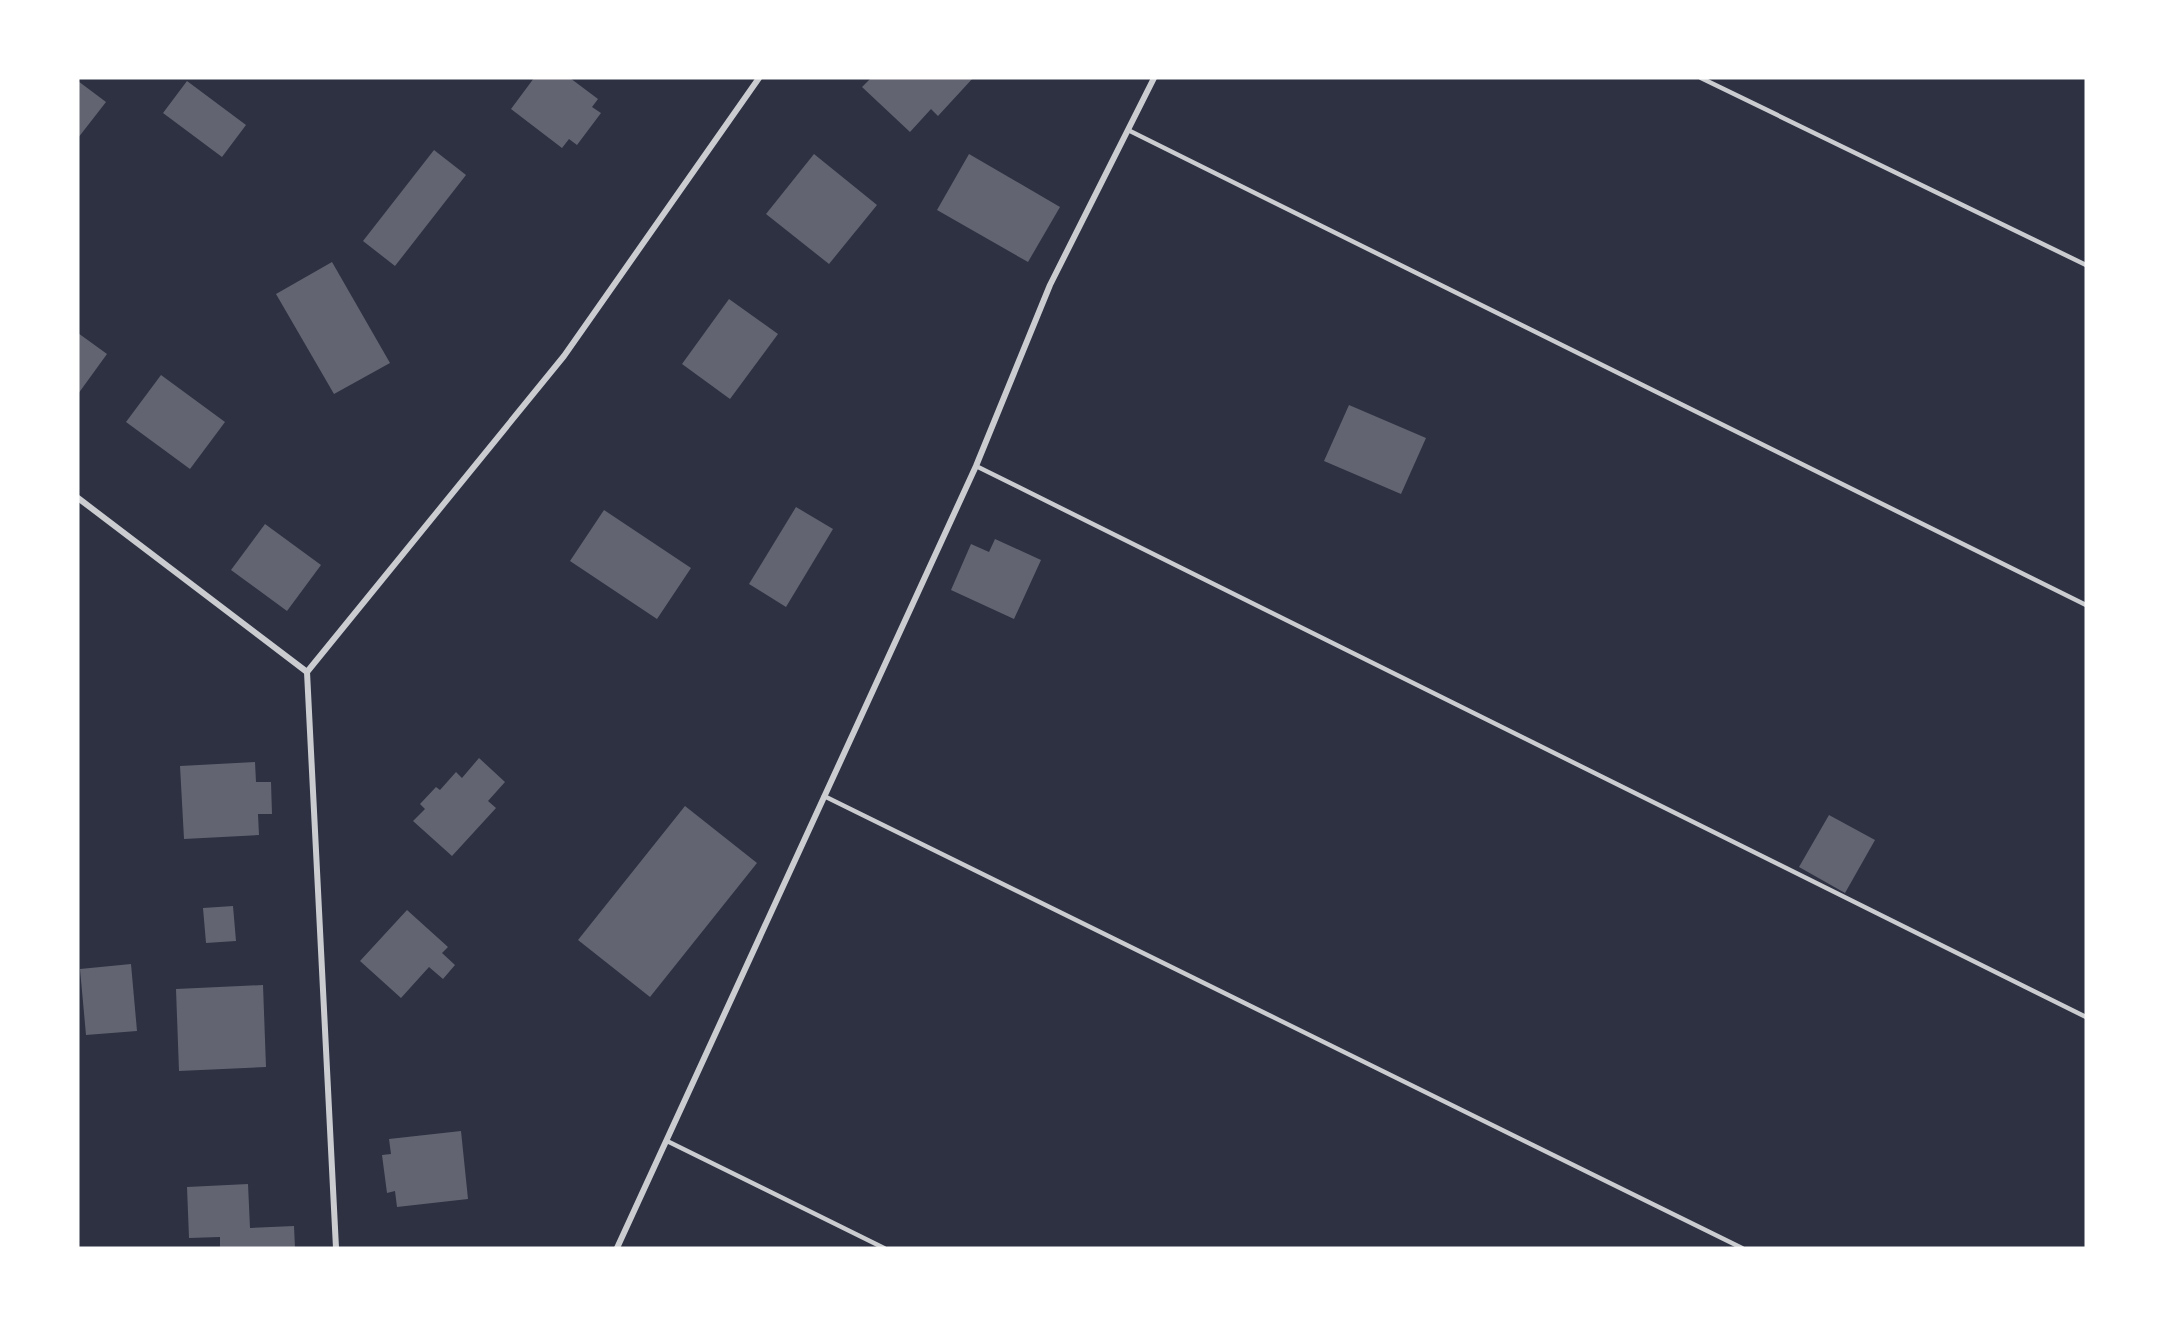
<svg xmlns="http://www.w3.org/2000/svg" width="2164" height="1326" font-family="'DejaVu Sans',sans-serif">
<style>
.building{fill:#626471}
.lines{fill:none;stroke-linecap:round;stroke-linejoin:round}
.service{stroke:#caccd0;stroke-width:4.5}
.minor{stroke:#caccd0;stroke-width:6}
</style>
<rect width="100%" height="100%" fill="#2d3142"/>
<g class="building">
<polygon points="534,78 570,78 598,99 592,107 601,113 577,145 569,139 562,148 511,109"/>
<polygon points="871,78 973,78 938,116 931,109 910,132 862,87"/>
<polygon points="78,81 106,102 78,138"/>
<polygon points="187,81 246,125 222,157 163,113"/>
<polygon points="434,150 466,175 395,266 363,241"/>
<polygon points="814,154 877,205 829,264 766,214"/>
<polygon points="969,154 1060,207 1028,262 937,210"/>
<polygon points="332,262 390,363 334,394 276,294"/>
<polygon points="729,299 778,334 730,399 682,364"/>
<polygon points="78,333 107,354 78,394"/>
<polygon points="161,375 225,422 190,469 126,422"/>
<polygon points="1349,405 1426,438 1401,494 1324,461"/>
<polygon points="796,507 833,529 786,607 749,584"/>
<polygon points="604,510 691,568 657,619 570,561"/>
<polygon points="265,524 321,565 287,611 231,570"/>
<polygon points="995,539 1041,560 1014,619 951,590 971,544 989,552"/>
<polygon points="479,758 505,782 488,801 496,808 452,856 413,821 425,809 420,804 436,787 440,790 456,772 462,778"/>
<polygon points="255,762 256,782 271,782 272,814 258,814 259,835 184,839 180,766"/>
<polygon points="685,806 757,863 650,997 578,940"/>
<polygon points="1829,815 1875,840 1845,893 1799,867"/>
<polygon points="233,906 236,941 206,943 203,908"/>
<polygon points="407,910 448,947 442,953 455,965 443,979 429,967 401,998 360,961"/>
<polygon points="131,964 137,1031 86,1035 80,969"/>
<polygon points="263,985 266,1067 179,1071 176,989"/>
<polygon points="461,1131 468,1199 397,1207 395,1191 387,1193 382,1155 391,1154 389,1139"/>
<polygon points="248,1184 250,1228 294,1226 295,1248 220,1248 220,1237 189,1238 187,1187"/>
</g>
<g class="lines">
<g class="service">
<polyline points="1701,78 2086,265"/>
<polyline points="1128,130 2086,605"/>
<polyline points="976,466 2086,1017"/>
<polyline points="824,796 1742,1248"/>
<polyline points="667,1141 884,1248"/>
</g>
<g class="minor">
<polyline points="78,498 307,672"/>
<polyline points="336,1248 307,672 564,356 759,78"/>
<polyline points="617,1248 976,466 1050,285 1154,78"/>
</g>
</g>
<rect width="2164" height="1326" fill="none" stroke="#ffffff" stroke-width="159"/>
</svg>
